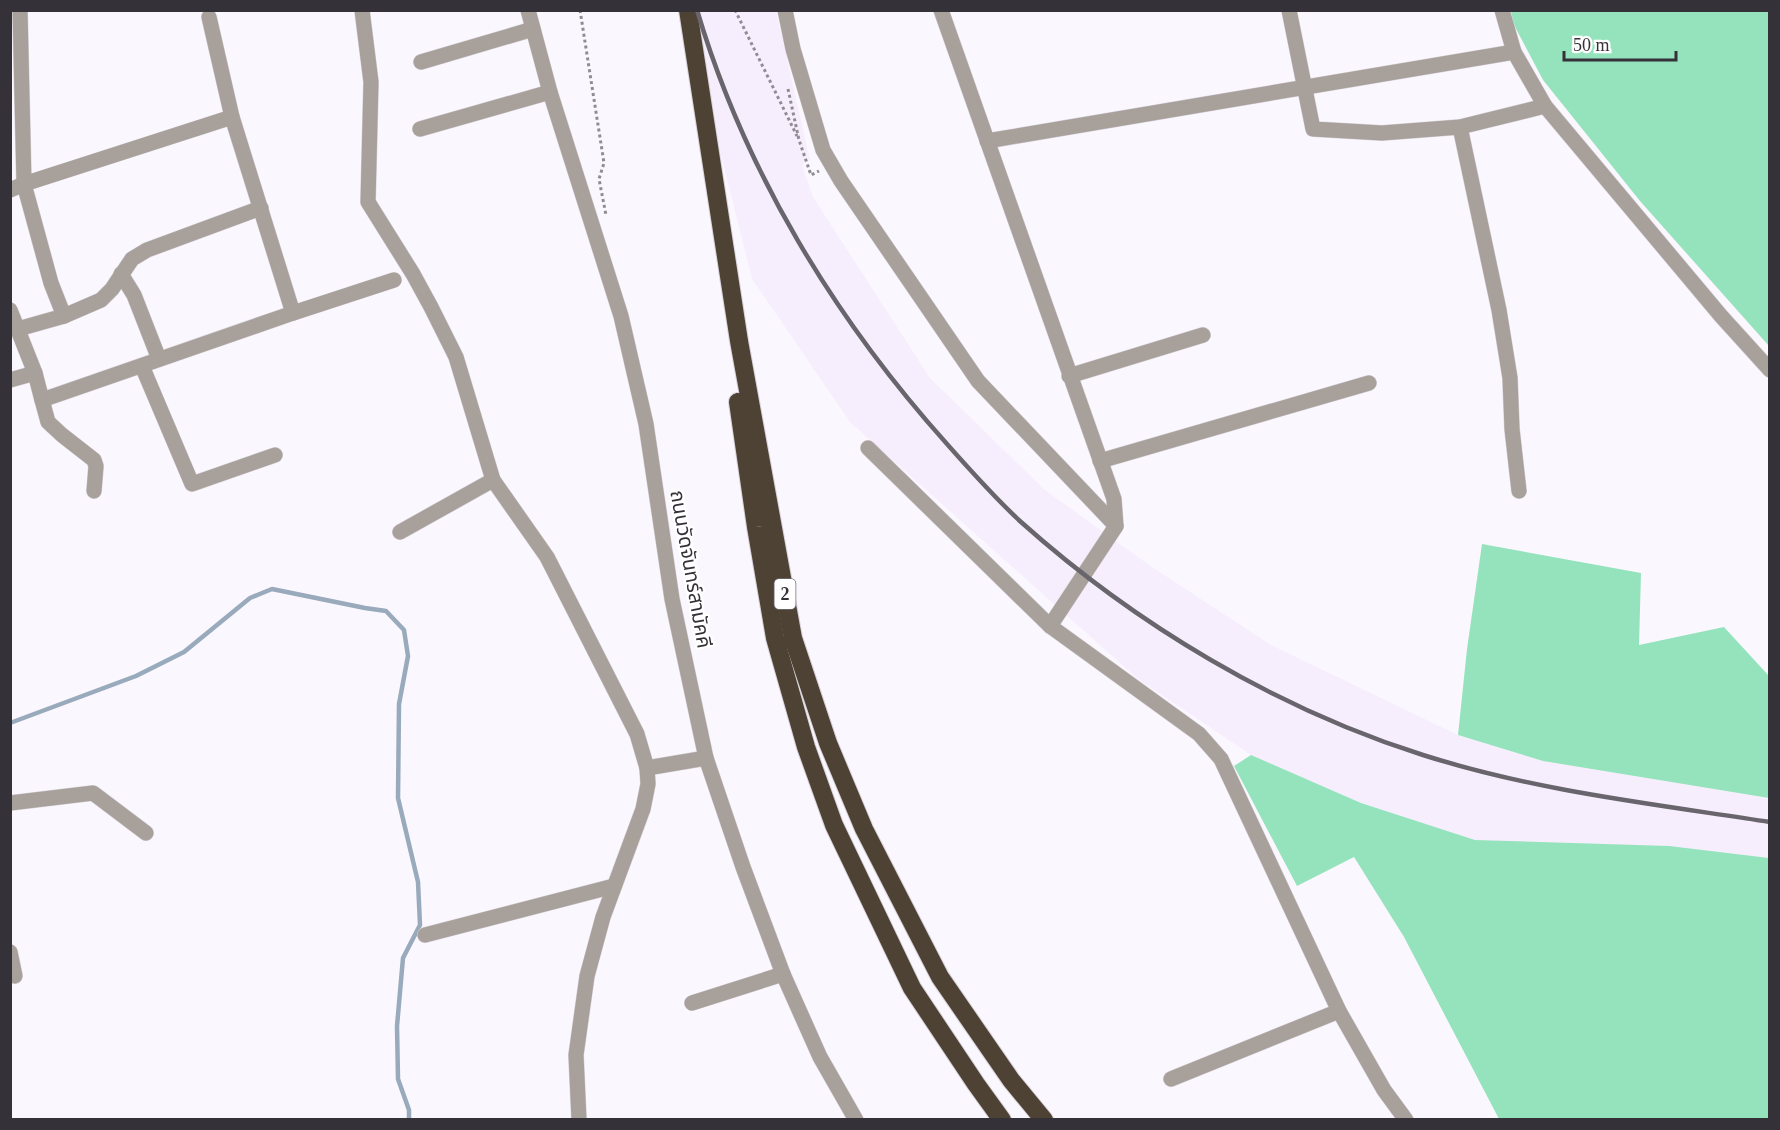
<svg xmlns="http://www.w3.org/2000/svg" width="1780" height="1130" font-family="'Times New Roman','Noto Sans Thai',serif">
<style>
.built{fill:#f7eefd}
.green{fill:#95e3bd}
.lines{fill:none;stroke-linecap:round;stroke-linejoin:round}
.stream{stroke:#98aabb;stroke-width:4.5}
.minor-casing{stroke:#d7d3da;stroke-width:16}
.highway-casing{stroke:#d7d3da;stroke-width:20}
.path{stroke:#908c93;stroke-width:3;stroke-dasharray:3 3;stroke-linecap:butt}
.minor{stroke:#a8a19b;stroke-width:15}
.highway{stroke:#4e4235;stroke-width:18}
.rail{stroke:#69656c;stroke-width:4.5}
.labels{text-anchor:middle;stroke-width:4.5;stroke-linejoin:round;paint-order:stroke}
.shield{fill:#fff;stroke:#726f74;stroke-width:1.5}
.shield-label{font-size:18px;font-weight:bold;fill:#353138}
.street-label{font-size:20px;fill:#353138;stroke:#fff}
</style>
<rect width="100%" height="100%" fill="#fbf7fe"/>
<polygon class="built" points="695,11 776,11 810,160 802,165 813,197 930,378 1045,490 1149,565 1271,645 1458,735 1543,761 1769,798 1769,889 1475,840 1361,803 1251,755 1138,679 850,422 752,279 714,127"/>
<g class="green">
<polygon points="1511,11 1769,11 1769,346 1640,201 1543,80 1513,23"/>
<polygon points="1482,544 1641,573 1639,645 1724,627 1769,676 1769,798 1543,761 1458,735 1467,649"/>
<polygon points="1251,755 1361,803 1475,840 1669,846 1769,858 1769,1119 1499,1119 1404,937 1354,857 1297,886 1234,766"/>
</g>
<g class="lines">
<polyline class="stream" points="10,723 136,676 184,652 250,598 272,589 365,608 386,611 404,630 408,656 399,704 398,798 418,882 420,925 403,958 397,1026 398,1079 409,1110 409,1120"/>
<defs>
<g id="minor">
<polyline points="362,10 371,82 368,202 413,274 431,307 456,357 493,480 547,557 637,734 647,768 648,784 643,809 603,917 587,976 576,1055 579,1120"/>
<polyline points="528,10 550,92 621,316 646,424 672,599 706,758 743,867 783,974 820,1057 856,1120"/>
<polyline points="785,10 793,49 823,150 841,181 978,381 1116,526"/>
<polyline points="941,10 1114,499 1116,526 1050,626"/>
<polyline points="1289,10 1313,129 1382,133 1460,127 1545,106"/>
<polyline points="1502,10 1514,52 1545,106 1721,316 1770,370"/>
<polyline points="421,62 533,29"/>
<polyline points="1460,127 1499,310 1510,378 1512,429 1519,491"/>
<polyline points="420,129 550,92"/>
<polyline points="987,141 1514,52"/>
<polyline points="10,190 24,184 20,10"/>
<polyline points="121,274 134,295 159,359"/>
<polyline points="10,310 35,373 10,380"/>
<polyline points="293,313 394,280"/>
<polyline points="64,316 101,300 112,289 132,259 147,250 261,208"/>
<polyline points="18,329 64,316 51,283 24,184 232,117"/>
<polyline points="142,366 192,484 275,455"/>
<polyline points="35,373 42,400 293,313 232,117 209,17"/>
<polyline points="1069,376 1203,335"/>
<polyline points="42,400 48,422 62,435 94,460 96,466 94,491"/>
<polyline points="868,448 1050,626 1199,734 1221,759 1339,1011 1384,1090 1406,1120"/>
<polyline points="1100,461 1369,383"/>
<polyline points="400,532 493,480"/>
<polyline points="647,768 706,758"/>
<polyline points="10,803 93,793 146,833"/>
<polyline points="425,935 614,886"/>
<polyline points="10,952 15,976"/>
<polyline points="692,1003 783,974"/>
<polyline points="1171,1079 1339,1011"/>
</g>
<g id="highway">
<polyline points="688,10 739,341 793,638 828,743 864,829 940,977 1011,1080 1044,1120"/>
<polyline points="738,402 756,527 775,638 806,747 834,825 912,988 976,1084 1002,1120"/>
</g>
</defs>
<use href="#minor" class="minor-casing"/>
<use href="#highway" class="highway-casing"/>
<g class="path">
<polyline points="580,10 604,163 599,179 606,215"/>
<polyline points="735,10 797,136"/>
<polyline points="788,89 799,140 811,175 819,171"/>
</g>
<use href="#minor" class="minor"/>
<use href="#highway" class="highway"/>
<path class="rail" d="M697,10c48,162 138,309 250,434 23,26 48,54 74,78 114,102 256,187 402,233 113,36 230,49 347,67"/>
</g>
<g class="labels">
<rect class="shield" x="774.5" y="579" width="21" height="30" rx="4.5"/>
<g class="shield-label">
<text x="785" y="600">2</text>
</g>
<g class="street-label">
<text transform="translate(691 569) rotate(80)" y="7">ถนนวัดจันทร์สามัคคี</text>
</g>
</g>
<rect width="1780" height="1130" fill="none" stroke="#353138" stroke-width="24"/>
<path d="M1564 51v9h112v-9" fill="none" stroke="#353138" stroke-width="3"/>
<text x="1573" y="51" font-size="18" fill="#353138" stroke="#ffffff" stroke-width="4.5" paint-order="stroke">50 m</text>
</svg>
